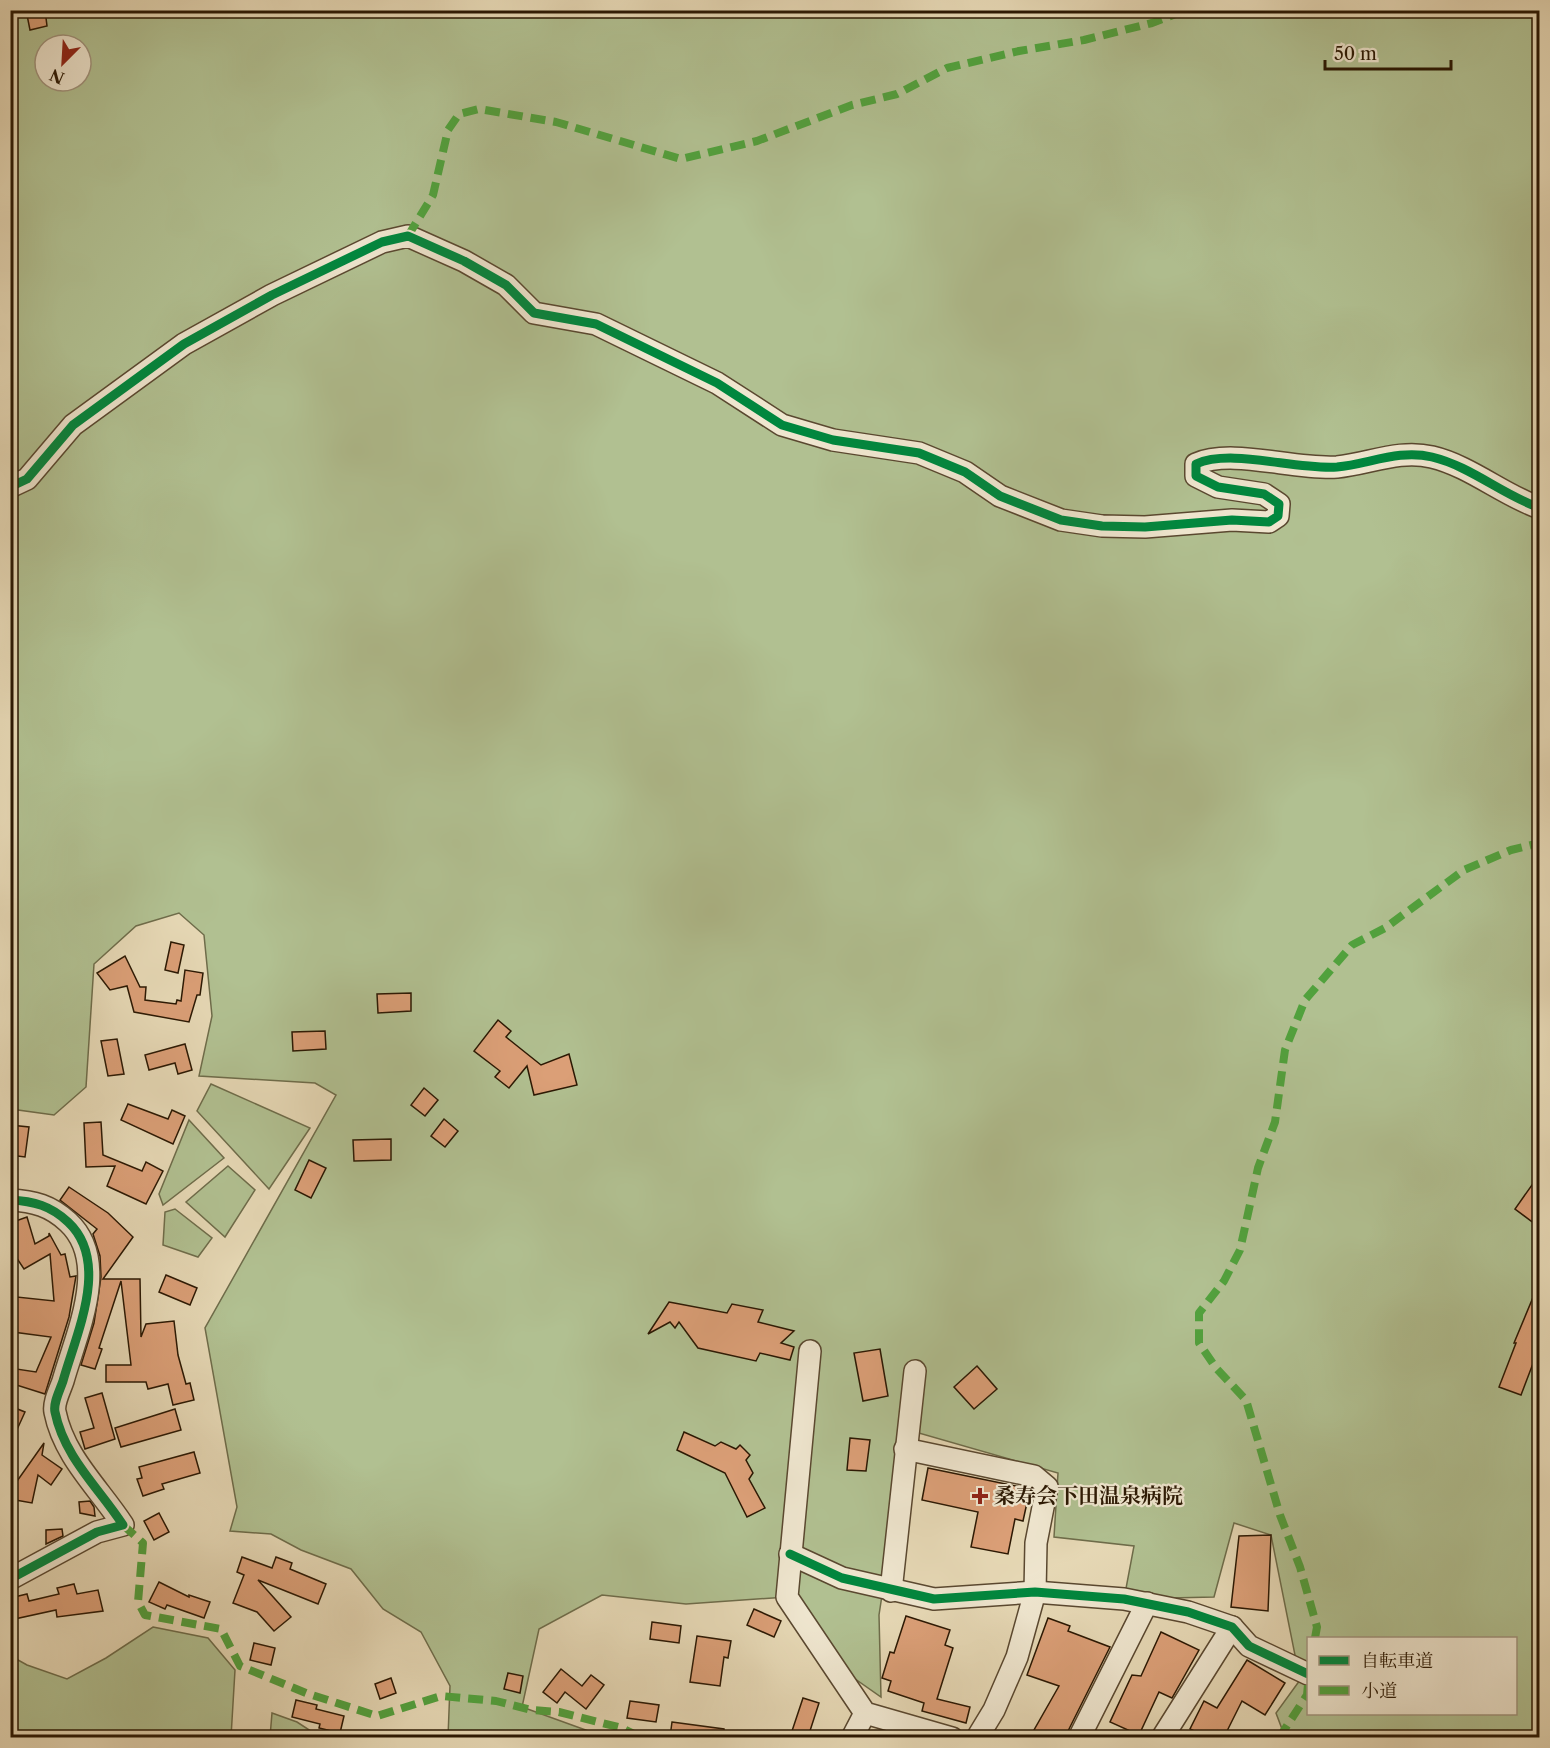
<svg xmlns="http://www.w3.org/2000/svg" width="1550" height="1748" font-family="'Libre Caslon Text','Noto Serif JP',serif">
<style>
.green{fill:#b1c091;stroke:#6e6c4a;stroke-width:1.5;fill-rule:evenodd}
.building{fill:#db9f77;stroke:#2b1803;stroke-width:1.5}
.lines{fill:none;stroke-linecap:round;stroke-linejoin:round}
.minor-casing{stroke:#5a4830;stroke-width:24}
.minor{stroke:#efe6cf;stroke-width:21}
.quiet{stroke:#51a13d;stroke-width:8;stroke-dasharray:15 8;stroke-linecap:butt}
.cycleway-casing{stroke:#efe6cf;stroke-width:13}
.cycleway{stroke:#00873e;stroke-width:9}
.poi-dot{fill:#8f2418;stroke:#efe6cf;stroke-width:2}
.labels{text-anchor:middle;stroke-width:4.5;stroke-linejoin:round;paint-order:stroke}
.poi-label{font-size:21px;font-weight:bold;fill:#2b1803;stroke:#efe6cf;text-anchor:start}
</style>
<rect width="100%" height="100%" fill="#e6d8b5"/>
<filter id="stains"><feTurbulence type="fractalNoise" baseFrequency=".00333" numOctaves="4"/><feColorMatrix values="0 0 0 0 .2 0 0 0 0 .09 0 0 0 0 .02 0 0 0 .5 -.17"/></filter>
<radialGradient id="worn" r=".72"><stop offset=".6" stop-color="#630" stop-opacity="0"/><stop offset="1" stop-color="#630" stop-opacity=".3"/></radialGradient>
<g class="green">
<path d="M11,11h1528v1726h-254l-9,-24 24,-33 -29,-145 -37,-12 -20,74 -90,2 10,-53 -80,-9 4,-64 -146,-42 -5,1 -28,183 2,82 -40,-28 -54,-72 -101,7 -84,-9 -63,34 -17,78 83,30h-157l2,-51 -29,-54 -38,-23 -32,-40 -50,-19 -30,-16 -41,-3 7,-24 -32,-179 131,-233 -21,-12 -116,-7 13,-60 -8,-81 -25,-22 -43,13 -42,38 -8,123 -32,28 -43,-6zM45,45h36v36h-36zM1308,1638h208v76h-208z"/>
<polygon points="211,1084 310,1128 269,1189 197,1111"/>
<polygon points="189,1120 224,1158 163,1205 159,1194"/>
<polygon points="228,1166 255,1190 225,1237 186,1202"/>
<polygon points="175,1209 212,1238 198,1257 163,1245 165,1212"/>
<polygon points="153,1627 208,1638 235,1670 231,1737 11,1737 11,1656 27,1665 67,1679 106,1658"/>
<polygon points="272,1713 297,1722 320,1737 270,1737"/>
</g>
<g class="building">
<polygon points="26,10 45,10 47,26 30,30"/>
<polygon points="171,942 184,945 178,973 165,970"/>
<polygon points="125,956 140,987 146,987 145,1000 176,1004 177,1000 181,1001 185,970 203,973 200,995 197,995 189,1022 134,1012 127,986 110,990 97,973"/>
<polygon points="411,993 411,1011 378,1013 377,994"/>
<polygon points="498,1020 511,1031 506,1037 541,1065 569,1054 577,1085 534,1095 527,1066 509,1088 495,1077 500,1071 474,1051"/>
<polygon points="325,1031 326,1049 293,1051 292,1032"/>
<polygon points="117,1039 124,1074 108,1076 101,1041"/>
<polygon points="185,1044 192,1070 178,1074 175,1063 149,1070 145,1055"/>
<polygon points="424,1088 438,1100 425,1116 411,1105"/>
<polygon points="128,1104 168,1119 172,1110 185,1116 173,1144 121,1120"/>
<polygon points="444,1119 458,1131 445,1147 431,1136"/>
<polygon points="101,1122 103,1155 142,1171 146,1162 163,1171 146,1204 107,1186 115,1166 86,1167 84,1123"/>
<polygon points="10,1125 29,1127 25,1157 10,1155"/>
<polygon points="391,1139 391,1160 354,1161 353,1140"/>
<polygon points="309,1160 326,1168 311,1198 295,1190"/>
<polygon points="1539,1175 1539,1227 1515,1209"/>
<polygon points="69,1187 108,1213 133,1237 103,1279 140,1279 141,1337 146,1324 174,1321 178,1355 186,1384 190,1383 194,1400 173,1405 168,1384 148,1389 146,1382 106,1382 106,1365 131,1365 121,1281 99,1348 102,1349 95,1369 81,1365 94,1323 101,1277 100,1256 93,1234 97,1229 60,1200"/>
<polygon points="27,1217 35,1244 49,1236 49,1233 61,1255 65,1254 70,1277 76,1276 69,1317 45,1394 10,1383 10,1368 36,1372 51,1337 13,1332 17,1297 54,1301 50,1254 24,1269 10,1248 10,1223"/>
<polygon points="166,1275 197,1288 190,1305 159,1292"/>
<polygon points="1539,1283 1539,1354 1537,1353 1521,1395 1499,1387 1516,1343 1514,1343"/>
<polygon points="669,1302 727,1313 732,1304 763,1310 758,1322 794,1331 781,1343 794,1347 790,1360 760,1353 756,1361 698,1348 679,1322 675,1328 670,1322 648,1334"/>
<polygon points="880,1349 888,1396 863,1401 854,1353"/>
<polygon points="977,1366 997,1389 974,1409 954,1387"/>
<polygon points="102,1393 115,1439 85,1449 80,1432 94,1428 85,1398"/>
<polygon points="10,1406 25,1412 10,1445"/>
<polygon points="175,1409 181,1430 121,1447 115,1428"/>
<polygon points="684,1432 715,1446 721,1442 736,1449 740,1445 750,1455 746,1460 753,1473 749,1479 765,1508 747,1517 725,1473 677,1450"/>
<polygon points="850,1438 870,1440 866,1471 847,1470"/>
<polygon points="44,1443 42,1455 62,1469 51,1485 38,1475 32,1503 10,1499 10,1491"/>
<polygon points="194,1452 200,1473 162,1484 164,1489 143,1496 137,1479 142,1478 139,1467"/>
<polygon points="928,1468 1030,1489 1023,1521 1015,1519 1008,1554 971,1547 978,1512 922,1500"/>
<polygon points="90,1501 94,1507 95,1516 80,1513 79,1502"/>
<polygon points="159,1513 169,1532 154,1540 144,1521"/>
<polygon points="62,1529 63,1536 46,1544 46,1530"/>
<polygon points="1271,1535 1268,1611 1231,1607 1239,1536"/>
<polygon points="242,1557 272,1568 276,1557 292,1563 290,1569 326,1584 318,1604 258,1580 291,1617 274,1631 257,1612 233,1603 244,1575 237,1572"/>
<polygon points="159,1582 189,1597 189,1595 210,1602 204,1618 167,1605 165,1609 149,1602"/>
<polygon points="74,1584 77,1594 98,1590 103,1611 57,1617 56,1610 10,1620 10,1598 27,1594 29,1601 59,1594 57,1588"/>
<polygon points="754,1609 781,1621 774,1637 747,1625"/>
<polygon points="906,1616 950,1630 945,1645 953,1648 937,1699 970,1707 966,1723 922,1711 924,1703 888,1691 891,1681 882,1678 890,1652 894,1653"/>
<polygon points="1048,1618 1070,1626 1068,1631 1110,1647 1065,1737 1048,1737 1034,1730 1059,1686 1027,1675"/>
<polygon points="652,1622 681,1626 679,1643 650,1639"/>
<polygon points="1161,1632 1199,1650 1172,1698 1159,1692 1139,1735 1110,1722 1132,1675 1141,1676"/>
<polygon points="697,1636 731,1641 728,1658 724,1657 720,1686 690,1682"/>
<polygon points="254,1643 275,1648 271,1665 250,1660"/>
<polygon points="1247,1660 1285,1683 1265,1715 1242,1701 1224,1737 1207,1737 1190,1729 1204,1701 1217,1708"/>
<polygon points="561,1669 582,1686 591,1675 604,1685 586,1709 565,1692 557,1703 543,1692"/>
<polygon points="508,1673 523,1676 520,1693 504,1689"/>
<polygon points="391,1678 396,1693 380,1699 375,1684"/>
<polygon points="803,1698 819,1703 808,1737 790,1737"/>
<polygon points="296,1700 317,1705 316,1709 344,1716 340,1733 319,1728 320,1724 292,1717"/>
<polygon points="630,1701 659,1705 656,1722 627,1718"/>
<polygon points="672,1722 724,1729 724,1737 670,1737"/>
</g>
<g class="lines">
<defs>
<g id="minor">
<path d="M10,487l17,-8 46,-54 111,-81 88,-49 110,-53 26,-6 56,25 42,24 28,28 62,11 121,59 65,42 51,15 86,13 46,19 35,24 61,24 41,6 43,1 87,-7 37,2 9,-6 1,-12 -15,-10 -46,-7 -22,-11v-12c36,-16 98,6 141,3 32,-3 62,-18 95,-10 38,9 71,38 108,51"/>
<path d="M10,1200c24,1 41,6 58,22 43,40 8,112 -5,159 -3,9 -10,22 -8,31 9,45 44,76 68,113l-26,7 -87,47"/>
<polyline points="810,1351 787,1597 865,1713 952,1738"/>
<polyline points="905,1449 1034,1476 1047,1487 1036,1543 1035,1592 1017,1657 994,1710 977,1738"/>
<polyline points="790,1554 842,1578 934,1599 1035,1592 1124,1599 1188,1612 1232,1627 1249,1646 1308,1674"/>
<polyline points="891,1591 915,1371"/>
<polyline points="852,1738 865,1713"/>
<polyline points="1079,1738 1147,1603"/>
<polyline points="1162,1738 1232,1627"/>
</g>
</defs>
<use href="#minor" class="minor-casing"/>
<use href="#minor" class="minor"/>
<g class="quiet">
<polyline points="408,236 433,195 448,130 459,114 479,109 556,122 681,159 757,141 852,105 897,94 947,68 1019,51 1084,40 1152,23 1186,10"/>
<polyline points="123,1525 143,1543 138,1602 145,1615 221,1629 240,1666 306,1693 377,1716 441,1696 496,1701 531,1710 559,1712 622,1728 642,1738"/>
<polyline points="1315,1638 1317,1627 1300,1567 1280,1515 1246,1400 1216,1368 1199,1343 1199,1313 1224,1281 1240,1250 1258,1168 1275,1122 1285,1050 1305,1000 1352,945 1385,928 1464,870 1511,850 1540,843"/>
<polyline points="1279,1738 1307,1695 1308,1684"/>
</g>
<defs>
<g id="cycleway">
<path d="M10,487l17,-8 46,-54 111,-81 88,-49 110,-53 26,-6 56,25 42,24 28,28 62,11 121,59 65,42 51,15 86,13 46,19 35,24 61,24 41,6 43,1 87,-7 37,2 9,-6 1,-12 -15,-10 -46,-7 -22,-11v-12c36,-16 98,6 141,3 32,-3 62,-18 95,-10 38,9 71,38 108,51"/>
<path d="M10,1200c24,1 41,6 58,22 43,40 8,112 -5,159 -3,9 -10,22 -8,31 9,45 44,76 68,113l-26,7 -87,47"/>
<polyline points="790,1554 842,1578 934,1599 1035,1592 1124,1599 1188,1612 1232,1627 1249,1646 1308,1674"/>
</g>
</defs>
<use href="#cycleway" class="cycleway-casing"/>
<use href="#cycleway" class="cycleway"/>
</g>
<path class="poi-dot" d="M977 1487h6v6h6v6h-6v6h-6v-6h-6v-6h6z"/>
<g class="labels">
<g class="poi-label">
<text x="994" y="1503">桑寿会下田温泉病院</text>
</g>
</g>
<rect width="1550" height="1748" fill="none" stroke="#e6d8b5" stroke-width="36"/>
<rect x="12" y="12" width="1526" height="1724" fill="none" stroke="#2b1803" stroke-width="3"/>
<rect x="18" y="18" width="1514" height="1712" fill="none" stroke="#2b1803" stroke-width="1.5"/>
<rect x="1307" y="1637" width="210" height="78" fill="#efe6cf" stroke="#a1947d" stroke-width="1.5"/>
<rect x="1319" y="1656" width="30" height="9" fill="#00873e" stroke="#a1947d" stroke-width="1.5"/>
<text x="1361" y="1667" font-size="18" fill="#2b1803">自転車道</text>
<rect x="1319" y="1686" width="30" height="9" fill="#51a13d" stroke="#a1947d" stroke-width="1.5"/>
<text x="1361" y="1697" font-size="18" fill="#2b1803">小道</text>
<g transform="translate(63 63) rotate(204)"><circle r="28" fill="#efe6cf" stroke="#a1947d" stroke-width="1.5"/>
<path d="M0-4.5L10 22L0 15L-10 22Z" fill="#8f2418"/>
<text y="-9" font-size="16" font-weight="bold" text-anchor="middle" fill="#2b1803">N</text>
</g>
<path d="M1325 60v9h126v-9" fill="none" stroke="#2b1803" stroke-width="3"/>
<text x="1334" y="60" font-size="18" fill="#2b1803" stroke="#efe6cf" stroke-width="4.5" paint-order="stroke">50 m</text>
<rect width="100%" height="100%" filter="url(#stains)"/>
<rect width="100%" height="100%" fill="url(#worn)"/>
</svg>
